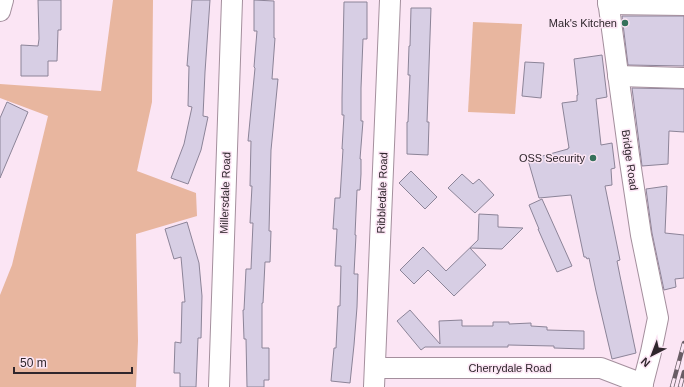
<svg xmlns="http://www.w3.org/2000/svg" width="684" height="387" font-family="Arial,sans-serif">
<style>
.green{fill:#e8b69f}
.building{fill:#d7cee4;stroke:#8c8498}
.lines{fill:none;stroke-linecap:round;stroke-linejoin:round}
.minor-casing{stroke:#a48f9d;stroke-width:22}
.minor{stroke:#fff;stroke-width:20}
.rail-casing{stroke:#695d65;stroke-width:4.5}
.rail{stroke:#fbe5f4;stroke-width:3;stroke-dasharray:9;stroke-linecap:butt}
.poi-dot{fill:#36715b;stroke:#fbe5f4;stroke-width:1.5}
.labels{text-anchor:middle;stroke-width:3;stroke-linejoin:round;paint-order:stroke}
.poi-label{font-size:11px;fill:#2f262c;stroke:#fbe5f4;text-anchor:end}
.street-label{font-size:11px;fill:#2f262c;stroke:#fbe5f4}
</style>
<rect width="100%" height="100%" fill="#fbe5f4"/>
<g class="green">
<polygon points="113,0 153,0 152,102 137,171 196,193 197,216 136,234 138,341 136,387 0,387 0,295 12,265 48,116 0,98 0,84 101,91"/>
<polygon points="473,22 522,24 515,114 468,112"/>
</g>
<g class="building">
<polygon points="38,0 61,0 61,30 58,30 57,61 48,61 48,76 21,76 21,45 38,46 39,39"/>
<polygon points="192,0 210,0 205,72 203,116 208,117 201,150 188,184 171,178 184,144 192,107 188,106 189,66 187,66"/>
<polygon points="254,0 274,1 274,38 275,38 272,79 278,79 271,150 269,231 271,231 270,262 265,262 263,303 262,303 262,348 269,348 269,380 264,380 264,387 247,387 246,339 244,339 243,310 244,310 246,269 251,269 253,223 250,223 252,186 250,186 251,141 248,141 255,68 254,67 257,31 254,31"/>
<polygon points="344,2 367,2 367,39 363,39 361,88 361,121 363,121 360,159 361,159 361,174 360,190 357,190 355,235 356,235 354,274 358,274 357,307 354,345 350,383 331,381 334,348 336,348 338,306 340,306 341,266 335,266 337,229 333,229 335,198 340,198 343,149 342,149 344,115 342,115 342,98"/>
<polygon points="411,8 431,8 427,122 429,122 428,155 407,154 407,122 408,122 410,75 408,75 409,46 410,46"/>
<polygon points="622,16 684,16 684,66 628,65"/>
<polygon points="602,55 607,97 596,99 601,145 612,143 615,168 611,169 612,185 605,186 620,260 617,261 620,276 636,353 612,359 596,291 589,258 587,259 586,257 584,257 571,195 539,198 528,160 568,149 568,148 569,148 562,103 577,101 577,95 578,95 574,59"/>
<polygon points="525,62 544,63 541,98 522,96"/>
<polygon points="632,88 684,89 684,132 669,131 668,164 642,166"/>
<polygon points="7,102 28,112 0,178 0,118"/>
<polygon points="411,171 437,197 425,209 399,183"/>
<polygon points="462,174 473,184 479,179 494,195 475,213 448,188"/>
<polygon points="667,186 665,233 684,235 684,278 675,279 676,287 664,290 652,233 646,189"/>
<polygon points="542,199 572,266 557,272 538,229 539,229 529,205"/>
<polygon points="479,214 498,215 498,227 523,228 502,249 470,248 486,265 454,296 428,270 414,284 400,270 423,247 446,271 478,240"/>
<polygon points="187,222 199,263 202,296 201,338 198,338 196,387 180,387 180,373 174,373 175,342 181,343 182,302 185,302 181,257 174,259 165,229"/>
<polygon points="410,310 440,344 439,321 462,320 462,326 493,326 493,322 509,322 509,324 531,323 531,326 547,327 547,330 584,331 584,349 554,348 554,346 508,345 508,347 425,347 421,350 397,321"/>
</g>
<g class="lines">
<defs>
<g id="minor">
<polyline points="608,0 629,155 641,235 658,318 651,352 642,387"/>
<polyline points="608,4 684,5"/>
<polyline points="0,11 3,0"/>
<polyline points="618,76 684,78"/>
<polyline points="375,368 601,368 643,384"/>
<polyline points="219,387 232,0"/>
<polyline points="374,387 390,0"/>
</g>
</defs>
<use href="#minor" class="minor-casing"/>
<use href="#minor" class="minor"/>
<defs>
<g id="rail">
<polyline points="672,387 684,343"/>
<polyline points="680,387 684,372"/>
</g>
</defs>
<use href="#rail" class="rail-casing"/>
<use href="#rail" class="rail"/>
</g>
<g class="poi-dot">
<circle cx="625" cy="23" r="4"/>
<circle cx="593" cy="158" r="4"/>
</g>
<g class="labels">
<g class="poi-label">
<text x="617" y="27">Mak's Kitchen</text>
<text x="585" y="162">OSS Security</text>
</g>
<g class="street-label">
<text transform="translate(630 160) rotate(82)" y="4">Bridge Road</text>
<text transform="translate(225 193) rotate(-88)" y="4">Millersdale Road</text>
<text transform="translate(382 193) rotate(-88)" y="4">Ribbledale Road</text>
<text x="510" y="372">Cherrydale Road</text>
</g>
</g>
<g transform="translate(652 355) rotate(222)" stroke="#fbe5f4" stroke-width="3" paint-order="stroke">
<path d="M0-3L7 15L0 10L-7 15Z" fill="#2f262c"/>
<text y="-6" font-size="11" font-weight="bold" text-anchor="middle" fill="#2f262c">N</text>
</g>
<path d="M14 367v6h118v-6" fill="none" stroke="#2f262c" stroke-width="2"/>
<text x="20" y="367" font-size="12" fill="#2f262c" stroke="#fbe5f4" stroke-width="3" paint-order="stroke">50 m</text>
</svg>
